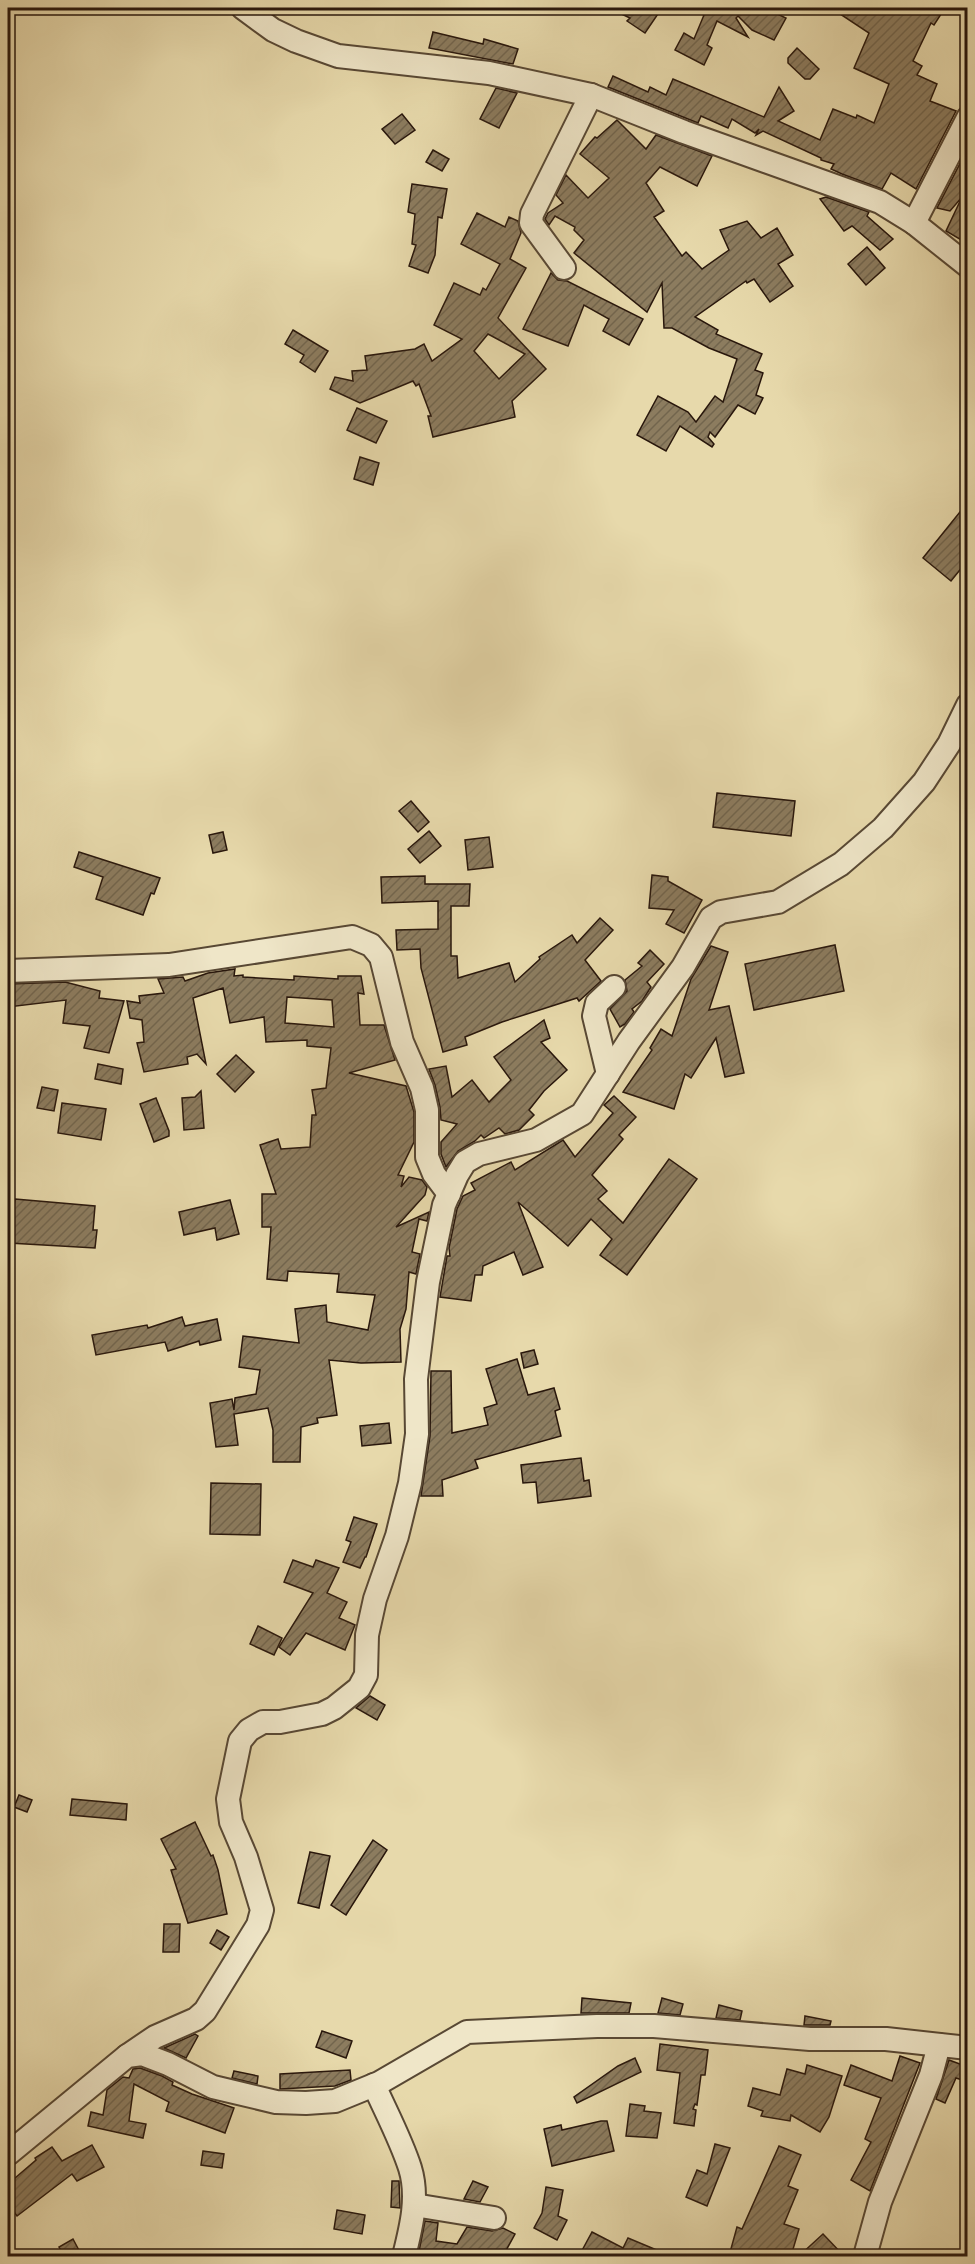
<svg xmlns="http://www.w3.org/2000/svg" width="975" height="2264" font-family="'IM FELL Double Pica',serif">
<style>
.building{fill:url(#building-hatch);stroke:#29170c;stroke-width:1.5;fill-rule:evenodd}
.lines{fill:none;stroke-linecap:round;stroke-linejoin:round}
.minor-casing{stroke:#584834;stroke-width:26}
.minor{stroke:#efe6c8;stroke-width:22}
</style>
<defs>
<pattern id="building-hatch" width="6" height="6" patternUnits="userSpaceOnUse" patternTransform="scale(1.5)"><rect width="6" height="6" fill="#8c7c5f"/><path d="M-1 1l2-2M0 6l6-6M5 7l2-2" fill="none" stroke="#72654d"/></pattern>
</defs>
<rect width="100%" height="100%" fill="#e7d9ab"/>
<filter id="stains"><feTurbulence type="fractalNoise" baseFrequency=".00333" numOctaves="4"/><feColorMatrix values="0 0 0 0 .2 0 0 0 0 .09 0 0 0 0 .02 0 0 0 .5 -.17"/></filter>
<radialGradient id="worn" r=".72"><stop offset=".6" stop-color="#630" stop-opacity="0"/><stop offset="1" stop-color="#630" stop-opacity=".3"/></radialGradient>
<g class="building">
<polygon points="609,8 662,8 645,33 627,21 630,18"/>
<polygon points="689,8 753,8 769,14 771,11 786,18 774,40 752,30 738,16 736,18 748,37 717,21 707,45 712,48 704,65 675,50 684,33 694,39 704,15"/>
<polygon points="831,8 945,8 934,25 931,23 913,61 922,66 917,75 937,84 930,101 956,111 916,189 891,173 882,189 842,174 831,169 834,164 821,160 821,158 763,131 756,135 759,129 755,133 732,119 728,128 701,116 698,123 608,87 613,76 648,92 650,87 666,95 673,79 764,117 779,87 794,111 778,121 820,140 833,109 856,118 857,115 874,123 889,84 854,68 869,33"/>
<polygon points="433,32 483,44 484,39 518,49 513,64 429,48"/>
<polygon points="797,48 819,69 810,79 805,79 788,63 788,58"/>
<polygon points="496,88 517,93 499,128 480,119"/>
<polygon points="402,114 415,130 395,144 382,129"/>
<polygon points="617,120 646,149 656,135 712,156 697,186 660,167 646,183 664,211 654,217 682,256 686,252 702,269 729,250 720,230 747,221 761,238 777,228 793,255 778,264 793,286 770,302 754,279 747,283 746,281 695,317 718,330 716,334 762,354 755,370 763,373 756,395 763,398 755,414 738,405 715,437 710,432 708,437 714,444 712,447 680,426 666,451 637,435 658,396 688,412 696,422 715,396 723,402 737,359 709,348 672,328 664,328 662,283 647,312 574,253 584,240 574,230 575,227 555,216 549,225 545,219 548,213 563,203 556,195 566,175 588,198 609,178 580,154 595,137 597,138"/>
<polygon points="968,148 968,244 946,231 962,197 950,211 937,208"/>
<polygon points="433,150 449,159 442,171 426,162"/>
<polygon points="412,184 447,189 442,218 438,217 435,255 428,273 409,266 416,245 412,244 415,214 408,212"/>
<polygon points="826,197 869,212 867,216 893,239 880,250 852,226 844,231 820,199"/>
<path d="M477,213l28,14 4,-10 9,4 3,12 -11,26 16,9 -28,50 48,51 -34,32 3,16 -82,20 -5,-21h3l-12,-32 -3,2 -3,-5 -53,22 -30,-14 5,-12 18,4 -1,-10 15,-1 -2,-14 50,-7 9,-5 8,17 30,-22 -28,-14 20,-42 26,12 3,-7 3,2 14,-26 -39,-20zM488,334l37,20 -26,25 -25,-28z"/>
<polygon points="867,247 885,268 866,285 848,264"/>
<polygon points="551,273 558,280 567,281 643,319 629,345 603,331 609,319 584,305 568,346 523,329"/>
<polygon points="293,330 328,351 315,372 300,362 304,355 285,344"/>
<polygon points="357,408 387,421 376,443 347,430"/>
<polygon points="360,457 379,463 373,485 354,479"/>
<polygon points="968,502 968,560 951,581 923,558"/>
<polygon points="717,793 795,801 791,836 713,827"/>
<polygon points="411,801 429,822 418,832 399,811"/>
<polygon points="429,831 441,846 420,863 408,849"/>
<polygon points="223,832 227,850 213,853 209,835"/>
<polygon points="489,837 493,867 468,870 465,840"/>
<polygon points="79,852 160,878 154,894 151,893 143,915 96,899 103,877 74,867"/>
<polygon points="652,875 668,877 668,881 702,900 684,933 666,924 674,910 649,908"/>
<polygon points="425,876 425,884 470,884 469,906 451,906 451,956 457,956 458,978 509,963 515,982 540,959 539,957 572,935 577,943 600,918 613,930 585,960 601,981 579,1001 577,998 502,1022 465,1037 467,1045 443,1052 421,968 420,949 397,950 396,930 438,929 438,901 382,903 381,877"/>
<polygon points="835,945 844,991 754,1010 745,964"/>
<polygon points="711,946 728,952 709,1010 729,1006 744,1073 725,1077 716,1038 691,1078 685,1074 674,1109 623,1092 652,1050 650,1048 661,1029 672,1036 691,979"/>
<polygon points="650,950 664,964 647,982 651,987 642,1001 632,1009 634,1012 625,1024 620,1027 610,1009 627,991 625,980 642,966 638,963"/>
<path d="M235,969l-1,7 9,-1v2l51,3v-4l44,3v-3h23l3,18 -6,-1 2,32h24l11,35 -46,13 57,13 8,26v30l-16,33 6,1 -3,11 8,-10 13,3 5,7 -2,8 -29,32 33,-15 -2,9 -8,-2 -7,33 8,2 -4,20 -7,-2 -3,37 -6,20 1,33 -40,1 -32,-3 8,55 -20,3 1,5 -17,4 -1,35h-27v-32l-5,-22 -34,6 4,31 -22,2 -6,-44 22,-4 2,11 1,-12 21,-4 4,-24 -21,-3 4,-31 56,7 -4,-34 31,-4 1,17 41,8 7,-35 -38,-3 2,-18 -51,-3 -1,10 -20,-2 4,-52h-9v-33h14l-16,-49 18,-6 3,10 29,-2 2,-32h4l-4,-25 14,-2 5,-40 -24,-2v-6l-41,2 -2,-25 -34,6 -7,-35 -30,10 13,66 -9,-10 -10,3 1,7 -44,8 -7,-29 7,-1 -2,-22 -12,-2 -3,-17 13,2 -1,-7 25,-3 -6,-14 25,-2 2,4 23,-8zM287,997l45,3 2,27 -49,-4z"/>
<polygon points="65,982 100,991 99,998 124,1001 109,1053 84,1048 90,1026 63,1023 66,1000 8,1007 8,984"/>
<polygon points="544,1020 550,1038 541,1042 567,1070 544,1091 529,1110 534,1115 519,1130 505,1134 499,1128 484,1138 481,1135 475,1141 458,1151 446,1167 441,1154 441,1142 457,1124 441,1120 440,1107 435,1085 429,1069 446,1066 452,1097 472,1080 489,1102 511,1080 494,1057"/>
<polygon points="236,1055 254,1072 235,1092 217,1074"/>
<polygon points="98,1064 123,1069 121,1084 95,1079"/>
<polygon points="42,1087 58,1090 54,1111 37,1108"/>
<polygon points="201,1091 204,1128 184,1130 182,1098 195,1097"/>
<polygon points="614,1096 636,1117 619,1135 623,1139 592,1175 607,1191 598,1199 623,1223 669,1159 697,1179 627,1275 600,1255 612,1239 591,1219 568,1246 518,1202 543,1267 523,1275 514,1252 483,1266 482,1275 475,1275 471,1301 440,1297 447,1256 450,1256 449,1248 457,1209 463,1196 475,1190 471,1183 511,1162 515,1170 563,1140 575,1157 613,1113 604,1105"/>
<polygon points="156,1098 169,1131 169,1136 154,1142 140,1104"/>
<polygon points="62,1103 106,1109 101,1140 58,1133"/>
<polygon points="15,1199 95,1206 93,1230 97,1230 95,1248 9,1243"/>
<polygon points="230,1200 239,1234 217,1240 215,1228 184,1235 179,1212"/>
<polygon points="182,1317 185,1326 217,1319 221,1340 200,1345 199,1341 168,1351 165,1342 96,1355 92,1335 147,1325 148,1328"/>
<polygon points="534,1350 538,1364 524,1368 521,1353"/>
<polygon points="517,1359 528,1395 554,1388 560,1409 555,1411 561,1436 475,1460 478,1468 442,1480 443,1496 421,1496 430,1436 431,1371 451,1371 452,1433 488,1425 484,1408 497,1404 486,1369"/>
<polygon points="389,1423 391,1443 362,1446 360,1426"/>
<polygon points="581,1458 584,1481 589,1480 591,1496 538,1503 536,1482 523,1483 521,1465"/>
<polygon points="211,1483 261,1484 260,1535 210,1534"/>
<polygon points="354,1517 377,1524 366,1557 365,1557 360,1568 343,1562 351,1542 346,1540"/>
<polygon points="293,1560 313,1567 316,1560 339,1568 327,1593 347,1602 339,1618 355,1625 345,1650 306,1633 290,1655 279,1647 313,1593 284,1582"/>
<polygon points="258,1626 282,1638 274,1655 250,1644"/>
<polygon points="370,1696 385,1705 377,1720 356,1708"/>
<polygon points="19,1795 32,1800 27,1812 14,1807"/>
<polygon points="72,1799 127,1804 126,1820 70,1815"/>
<polygon points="195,1822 211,1856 213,1855 218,1870 227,1914 188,1923 171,1870 176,1869 161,1839"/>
<polygon points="373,1840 387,1850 346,1915 331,1905"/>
<polygon points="310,1852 330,1856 319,1908 298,1903"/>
<polygon points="164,1924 180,1924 179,1952 163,1952"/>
<polygon points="217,1930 229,1937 221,1950 210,1943"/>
<polygon points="582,1998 631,2003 629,2013 581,2013"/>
<polygon points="662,1998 683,2004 680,2015 658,2013"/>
<polygon points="719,2005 742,2011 740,2020 716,2018"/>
<polygon points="805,2016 831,2021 830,2025 804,2025"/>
<polygon points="322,2031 352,2041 346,2058 316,2047"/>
<polygon points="195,2034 198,2036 186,2058 164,2048"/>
<polygon points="660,2044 708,2050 705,2075 701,2075 697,2105 695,2104 693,2109 696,2110 694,2126 674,2123 680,2073 657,2070"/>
<polygon points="900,2056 920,2063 870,2191 851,2180 871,2142 865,2139 881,2098 844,2085 851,2065 892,2081"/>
<polygon points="635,2058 641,2072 577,2103 574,2097 618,2066"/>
<polygon points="949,2060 968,2067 968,2082 956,2078 945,2103 936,2099"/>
<polygon points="807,2065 842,2076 829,2117 820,2132 791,2115 790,2121 761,2116 763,2111 748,2106 753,2088 780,2095 787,2069 805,2074"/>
<polygon points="140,2068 162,2076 173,2082 172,2085 192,2094 234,2108 225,2133 166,2111 169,2102 134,2084 129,2121 146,2124 143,2138 88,2126 91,2112 103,2115 107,2090 123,2077 129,2078 133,2069"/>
<polygon points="350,2070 351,2080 335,2086 280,2089 280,2074"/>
<polygon points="234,2071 258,2076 257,2084 232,2078"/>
<polygon points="630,2104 645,2106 644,2111 661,2113 657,2138 626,2136"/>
<polygon points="601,2121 607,2121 614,2151 552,2166 544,2129 561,2125 562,2130"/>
<polygon points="715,2144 730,2148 707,2206 686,2197 697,2170 707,2174"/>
<polygon points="92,2145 104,2167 77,2181 72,2174 17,2216 8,2204 8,2184 36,2160 35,2158 52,2147 62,2161"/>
<polygon points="779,2146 801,2155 788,2186 798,2190 784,2224 799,2229 791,2256 729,2256 737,2227 742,2229"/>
<polygon points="203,2151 224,2154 222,2168 201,2165"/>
<polygon points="392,2181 399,2181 400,2208 391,2207"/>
<polygon points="473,2181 488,2187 480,2202 464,2199"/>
<polygon points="546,2187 563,2190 558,2216 567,2220 557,2240 534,2228 542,2213"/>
<polygon points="337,2210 365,2215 362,2234 334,2229"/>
<polygon points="425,2221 438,2223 436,2241 457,2244 467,2227 492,2231 503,2228 515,2234 503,2256 418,2256"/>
<polygon points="592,2232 623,2248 628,2238 671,2256 579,2256"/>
<polygon points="823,2234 844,2256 799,2256"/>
<polygon points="73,2239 82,2256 64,2256 59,2247"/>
</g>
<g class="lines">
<defs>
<g id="minor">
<polyline points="243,8 273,30 296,41 338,56 489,73 591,95 684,132 880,202 914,223 968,266"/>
<polyline points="914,223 968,118"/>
<polyline points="564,268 531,223 532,214 591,95"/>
<polyline points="8,971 169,965 352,937 371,945 381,957 402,1042 422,1088 427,1110 427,1157 434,1174 449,1194"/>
<polyline points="608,1074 594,1016 597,1003 614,987"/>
<polyline points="127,2056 155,2037 196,2019 205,2011 258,1925 262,1910 246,1857 231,1822 228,1799 240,1741 249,1730 263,1722 280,1722 322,1714 334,1708 359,1688 366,1675 367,1635 375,1599 397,1536 410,1483 417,1434 416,1379 428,1282 444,1205 457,1175 465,1162 479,1154 536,1140 582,1114 629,1041 683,967 711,918 721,912 778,902 841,864 883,828 924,782 949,744 968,705"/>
<path d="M374,2085c12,27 27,55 36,83 9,29 1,60 -6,88"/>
<polyline points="8,2154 127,2056 142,2054 168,2064 213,2087 276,2102 306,2103 335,2101 379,2083 467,2032 597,2026 654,2026 810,2039 886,2039 968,2048"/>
<polyline points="414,2205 494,2218"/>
<polyline points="865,2256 880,2202 931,2075 939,2045"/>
</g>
</defs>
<use href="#minor" class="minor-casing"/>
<use href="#minor" class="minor"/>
</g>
<rect width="975" height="2264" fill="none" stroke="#e7d9ab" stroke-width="30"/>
<rect x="9" y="9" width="957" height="2246" fill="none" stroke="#29170c" stroke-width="3"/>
<rect x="15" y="15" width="945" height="2234" fill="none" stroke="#29170c" stroke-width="1.5"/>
<rect width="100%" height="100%" filter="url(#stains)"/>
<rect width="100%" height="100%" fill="url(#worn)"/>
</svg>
